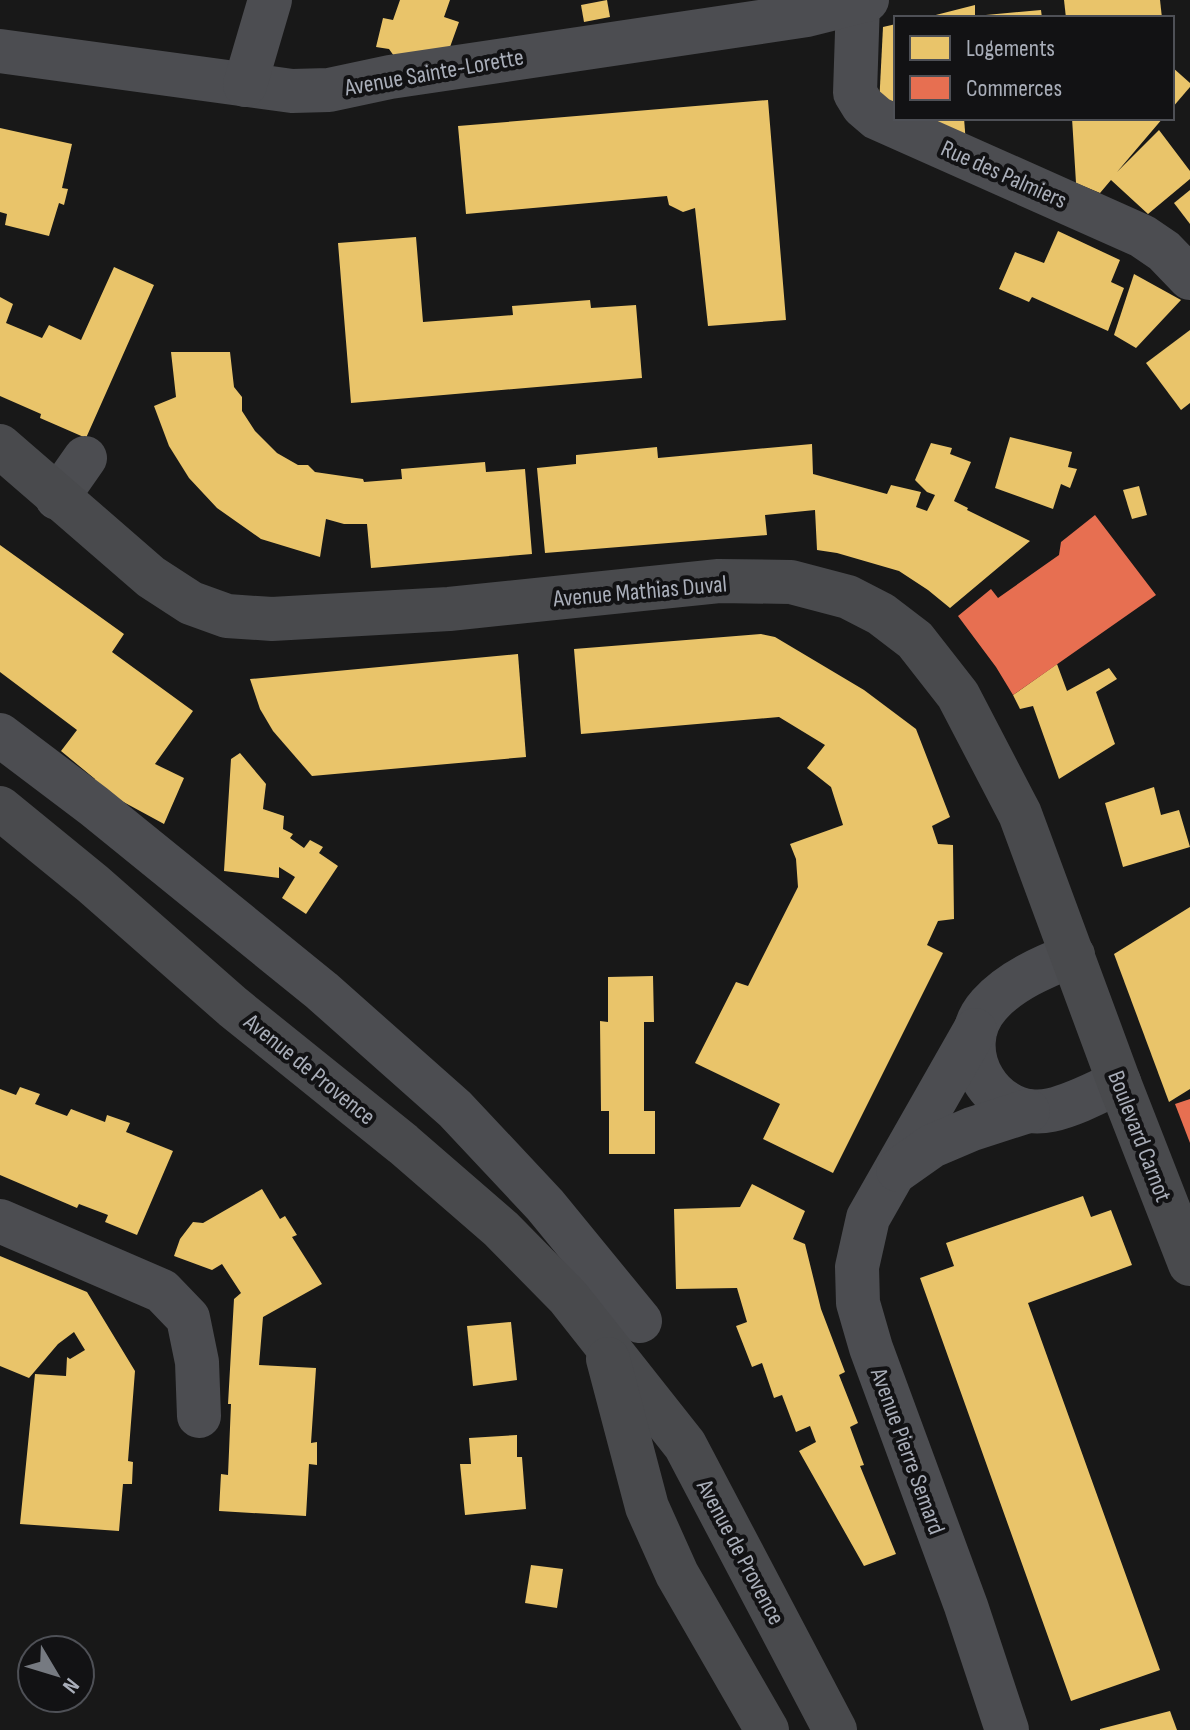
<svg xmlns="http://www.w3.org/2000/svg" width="1190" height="1730" font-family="'Sofia Sans Condensed',sans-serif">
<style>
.homes{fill:#e9c46a}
.shops{fill:#e76f51}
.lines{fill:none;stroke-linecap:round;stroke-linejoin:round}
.minor{stroke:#4c4d51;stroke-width:44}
.major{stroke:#494a4d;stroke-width:44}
.labels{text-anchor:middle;stroke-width:8;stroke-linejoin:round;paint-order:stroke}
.street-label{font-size:24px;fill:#a9aeb9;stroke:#121214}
</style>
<rect width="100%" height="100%" fill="#181818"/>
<g class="homes">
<polygon points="400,0 450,0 444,17 459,22 450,47 394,56 389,49 376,47 383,18 393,20"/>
<polygon points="607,0 610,17 584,22 581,5"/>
<polygon points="1064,0 1160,0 1162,18 1066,18"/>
<polygon points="975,5 975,16 1041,10 1042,18 924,18"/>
<polygon points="896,24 896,113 879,106 883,27"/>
<polygon points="1172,67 1190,83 1190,87 1172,108"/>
<polygon points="768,100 786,320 708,326 695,208 683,212 669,205 667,196 466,214 458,126"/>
<polygon points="907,118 964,118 966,144"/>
<polygon points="1072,118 1163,118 1117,172 1159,130 1190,171 1190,179 1148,214 1111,180 1100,193 1076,183"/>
<polygon points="0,128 72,144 62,188 68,189 64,205 59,203 49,236 5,225 7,214 0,212"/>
<polygon points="1190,190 1190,224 1174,203"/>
<polygon points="1058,231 1120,260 1111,282 1124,288 1108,331 1032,297 1029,302 999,289 1015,252 1044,263"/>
<polygon points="416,237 423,322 513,315 512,306 590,300 591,308 636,305 642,378 351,403 338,243"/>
<polygon points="114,267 154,285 86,438 40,418 41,414 0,396 0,297 13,304 6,323 42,338 49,325 81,340"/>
<polygon points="1134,274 1181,300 1136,348 1114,335"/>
<polygon points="1190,330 1190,403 1181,410 1146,363"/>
<polygon points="171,352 230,352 234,387 242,397 242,411 255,431 277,453 298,465 308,465 315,472 363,479 364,482 402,479 401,469 485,462 486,472 525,469 532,554 371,568 367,524 344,524 326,519 320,557 261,539 217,508 189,478 169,446 154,406 176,397"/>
<polygon points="1010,437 1072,452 1068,467 1077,469 1070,488 1061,484 1053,509 995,488"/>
<polygon points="931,443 952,448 950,454 971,462 954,501 968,508 967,510 1030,541 950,608 928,590 899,571 837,553 817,550 815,510 765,515 767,535 545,553 537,468 576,464 576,455 657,447 658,458 812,444 813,474 887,494 891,485 921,492 916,507 927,511 935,495 927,492 915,480"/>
<polygon points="1139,486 1147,515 1132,519 1123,490"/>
<polygon points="0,545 124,634 112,652 193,711 155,764 184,778 164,824 94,786 95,779 61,751 77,730 0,672"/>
<polygon points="761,634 775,637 864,690 916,729 950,817 932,826 938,844 953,845 954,919 938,921 927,945 943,953 833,1173 763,1139 780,1104 695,1063 736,982 748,986 798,887 796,859 790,844 843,825 831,787 807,768 825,745 779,717 581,734 574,649"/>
<polygon points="518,654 526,757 312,776 273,731 260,709 250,679"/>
<polygon points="1057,664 1067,691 1109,668 1117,679 1096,692 1115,744 1059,779 1033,706 1020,709 1013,695"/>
<polygon points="240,753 266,784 263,809 284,816 283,829 293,834 290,838 304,848 310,840 323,847 319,853 338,866 306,914 282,898 295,877 279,867 279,878 224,871 231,759"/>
<polygon points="1154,787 1161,815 1179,810 1190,847 1123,867 1105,803"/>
<polygon points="1190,907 1190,1089 1169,1102 1114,954"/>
<polygon points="653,976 654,1022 644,1022 644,1111 655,1111 655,1154 609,1154 609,1111 601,1111 600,1021 608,1022 608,977"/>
<polygon points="20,1087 40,1094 35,1104 67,1116 71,1109 105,1122 107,1115 130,1123 126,1132 173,1151 137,1235 105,1222 108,1215 79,1204 77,1208 0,1175 0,1089 16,1095"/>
<polygon points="752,1184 805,1211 793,1239 805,1244 821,1309 845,1372 839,1375 858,1423 850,1427 864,1465 860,1466 896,1554 864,1566 799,1451 816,1442 810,1426 796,1432 782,1395 774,1398 762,1363 752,1367 736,1326 747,1322 737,1288 676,1289 674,1209 740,1207"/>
<polygon points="262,1189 280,1219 285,1216 297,1235 292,1237 322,1284 263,1317 259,1365 316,1368 311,1443 317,1442 317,1465 309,1464 306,1516 219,1511 221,1474 228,1475 231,1404 228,1404 234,1299 241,1293 222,1264 212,1270 174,1256 180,1239 193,1222 203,1223"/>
<polygon points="1083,1196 1091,1217 1111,1210 1132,1265 1028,1303 1160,1670 1071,1701 920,1278 954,1266 946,1243"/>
<polygon points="0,1256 87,1292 135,1371 128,1461 133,1462 132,1484 123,1484 119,1531 20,1524 35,1374 66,1376 67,1357 70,1359 85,1350 74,1332 58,1344 29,1378 0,1366"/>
<polygon points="511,1322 517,1380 473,1386 467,1326"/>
<polygon points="517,1435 517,1457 522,1457 526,1509 465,1515 460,1464 471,1464 469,1438"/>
<polygon points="531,1565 563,1569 557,1608 525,1603"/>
<polygon points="1170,1711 1177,1730 1100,1730 1100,1729"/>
</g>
<g class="shops">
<polygon points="1095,515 1156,595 1013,695 996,667 958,616 991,589 998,598 1059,555 1061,542"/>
<polygon points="1190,1099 1190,1143 1175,1104"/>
</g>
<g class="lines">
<g class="minor">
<polyline points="858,2 855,93 863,106 877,118 1142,236 1164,251 1190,278"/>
<polyline points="0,51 292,91 329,90 390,77 807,15 867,0"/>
<polyline points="245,85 270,0"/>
<polyline points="57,498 85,458"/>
<polyline points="0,735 94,806 322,991 455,1109 545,1205 640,1321"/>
<path d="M1073,955c-30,12 -63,26 -84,50 -40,45 4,118 62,105 23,-5 47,-18 68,-28"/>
<polyline points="975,1030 868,1218 857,1267 858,1303 871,1348 966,1606 1007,1730"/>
<polyline points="898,1170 932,1146 972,1129 1028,1111"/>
<polyline points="0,1221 162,1291 188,1318 197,1362 199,1416"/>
</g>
<g class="major">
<polyline points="0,446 151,577 191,603 227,616 272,619 449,609 719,581 791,582 848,597 881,614 915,640 958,695 1020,814 1119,1082 1190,1264"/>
<polyline points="0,808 93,884 233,1007 403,1144 501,1229 568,1297 685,1445 835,1730"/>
<polyline points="608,1359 647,1507 677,1574 767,1730"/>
</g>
</g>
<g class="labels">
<g class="street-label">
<text transform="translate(434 72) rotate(-10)" y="8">Avenue Sainte-Lorette</text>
<text transform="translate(1004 174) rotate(24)" y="8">Rue des Palmiers</text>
<text transform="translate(640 591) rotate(-5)" y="8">Avenue Mathias Duval</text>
<text transform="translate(310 1069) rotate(39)" y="8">Avenue de Provence</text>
<text transform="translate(1140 1136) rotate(69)" y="8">Boulevard Carnot</text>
<text transform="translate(908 1451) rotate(70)" y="8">Avenue Pierre Semard</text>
<text transform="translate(741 1552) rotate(62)" y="8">Avenue de Provence</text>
</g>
</g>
<rect x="894" y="16" width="280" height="104" fill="#121214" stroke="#4e5056" stroke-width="2"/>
<rect x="910" y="36" width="40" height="24" fill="#e9c46a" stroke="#4e5056" stroke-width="2"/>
<text x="966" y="56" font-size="24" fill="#a9aeb9">Logements</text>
<rect x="910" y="76" width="40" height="24" fill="#e76f51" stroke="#4e5056" stroke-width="2"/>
<text x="966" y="96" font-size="24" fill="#a9aeb9">Commerces</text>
<g transform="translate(56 1674) rotate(128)"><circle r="38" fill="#121214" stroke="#4e5056" stroke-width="2"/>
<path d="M0-6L14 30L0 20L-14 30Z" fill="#767a81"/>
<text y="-12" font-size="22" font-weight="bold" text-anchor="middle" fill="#a9aeb9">N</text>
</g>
</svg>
